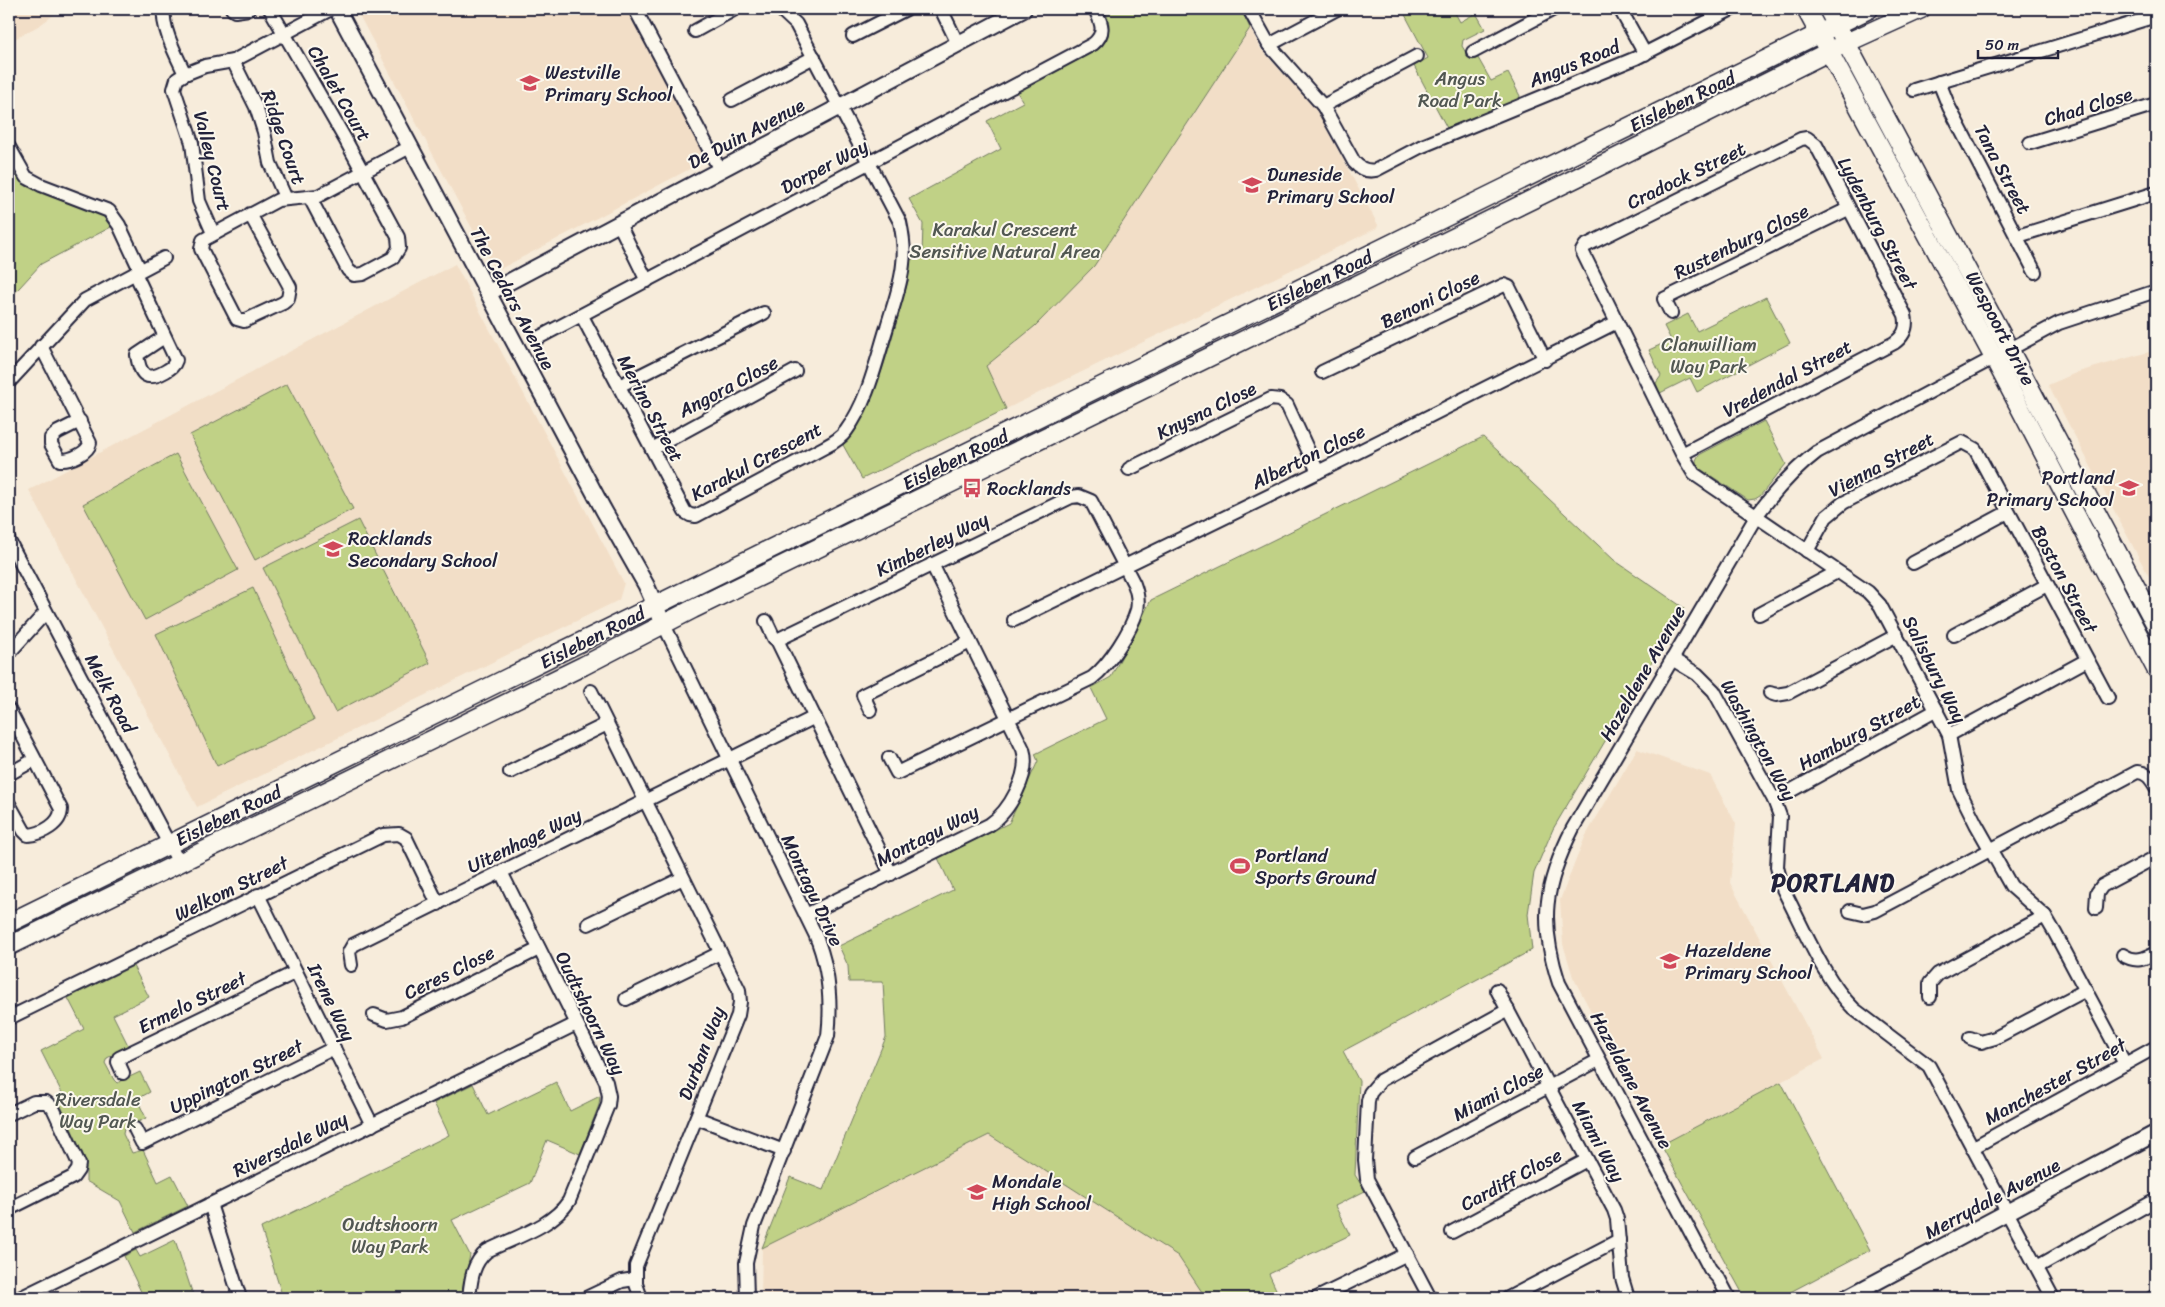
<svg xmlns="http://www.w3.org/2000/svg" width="2165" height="1307" font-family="Sriracha,sans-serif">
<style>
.built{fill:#f2dec7}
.green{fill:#c0d186;stroke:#717a60}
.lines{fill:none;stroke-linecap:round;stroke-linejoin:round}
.minor-casing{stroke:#22223b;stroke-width:16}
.tertiary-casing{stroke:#22223b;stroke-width:19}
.secondary-casing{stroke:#22223b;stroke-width:21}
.minor{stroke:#fbf7ec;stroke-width:12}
.tertiary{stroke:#fbf7ec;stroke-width:15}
.secondary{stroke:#fbf7ec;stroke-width:18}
.labels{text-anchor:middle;stroke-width:4;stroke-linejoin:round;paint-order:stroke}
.street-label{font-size:19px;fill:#22223b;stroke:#fbf7ec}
.poi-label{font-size:19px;fill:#22223b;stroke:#fbf7ec;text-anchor:start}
.park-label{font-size:19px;fill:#515752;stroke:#fbf7ec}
.district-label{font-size:24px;font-weight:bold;letter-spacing:1px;fill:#22223b;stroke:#fbf7ec}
</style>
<rect width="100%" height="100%" fill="#f7ecdb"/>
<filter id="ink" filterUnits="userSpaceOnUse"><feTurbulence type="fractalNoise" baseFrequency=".02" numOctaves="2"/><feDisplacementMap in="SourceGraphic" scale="10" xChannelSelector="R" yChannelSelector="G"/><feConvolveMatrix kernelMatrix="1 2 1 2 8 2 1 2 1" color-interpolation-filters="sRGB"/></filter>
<g filter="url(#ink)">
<g class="built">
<polygon points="9,9 62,9 40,25 9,42"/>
<polygon points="360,9 626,9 703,152 699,164 502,268 491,264 358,13"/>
<polygon points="1250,28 1260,48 1317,111 1378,225 1377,228 1006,409 986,366 1035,326 1094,266"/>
<polygon points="455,264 624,583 619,600 197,807 29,490"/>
<polygon points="2156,350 2156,590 2048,385 2078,372"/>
<polygon points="1637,749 1710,775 1736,824 1730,883 1824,1059 1661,1145 1573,977 1563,944 1560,900 1585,837"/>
<polygon points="989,1135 1178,1256 1206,1298 794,1298 791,1293 777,1298 761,1298 762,1248"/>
</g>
<g class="green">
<path d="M1104,9h137l9,19 -156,238 -59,60 -49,40 20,43 -144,70 -19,-34c36,-43 49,-111 65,-164l2,-21 12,-5 1,-31 -14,-25 92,-50 -14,-28 36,-19 -6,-10 82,-43c11,-13 13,-25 5,-40z"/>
<polygon points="1402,9 1453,9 1460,22 1476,13 1485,29 1463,40 1462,46 1469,58 1473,60 1478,58 1491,81 1508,73 1520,96 1519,99 1447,128 1414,66 1428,58"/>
<polygon points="9,162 22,183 26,186 102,215 111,227 41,264 9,299"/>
<polygon points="1766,297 1790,343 1697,392 1690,378 1660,393 1656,383 1661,376 1649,350 1671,340 1664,326 1688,314 1697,331"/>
<polygon points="287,384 353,509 255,560 190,435"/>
<path d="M1764,421l22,43 -26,32 -5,3 -7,1 -49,-32c-4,-4 -4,-8 0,-13z"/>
<polygon points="1483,437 1614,560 1684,608 1553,829 1534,873 1528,914 1532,950 1343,1051 1359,1081 1355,1175 1365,1191 1335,1206 1350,1235 1269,1274 1280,1298 1206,1298 1178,1256 989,1135 762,1248 790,1177 823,1190 886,1037 883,982 849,982 848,966 839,946 953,890 938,858 1009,823 1038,761 1035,754 1106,719 1091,688 1111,677 1151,600"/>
<polygon points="176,454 238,570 145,620 83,504"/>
<polygon points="358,520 430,663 335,712 263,568"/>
<polygon points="253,588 314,720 217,766 156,634"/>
<polygon points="133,966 149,997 113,1015 129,1047 107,1058 105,1063 114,1080 117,1083 140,1072 150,1092 137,1099 146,1118 124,1129 123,1134 132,1153 143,1150 158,1182 172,1175 188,1206 135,1232 120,1201 86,1181 86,1161 61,1106 62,1093 41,1051 84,1029 68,998"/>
<polygon points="556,1082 570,1111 600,1096 599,1105 580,1154 547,1140 530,1183 452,1220 470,1255 461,1298 283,1298 261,1228 449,1135 434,1103 473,1084 488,1115"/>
<polygon points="1781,1082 1870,1250 1779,1298 1745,1298 1661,1145"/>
<polygon points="175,1240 194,1298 144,1298 124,1256 136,1250 140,1257"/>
</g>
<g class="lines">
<defs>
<g id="minor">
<path d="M164,9c-3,18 13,48 21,65"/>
<polyline points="232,9 235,11 249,9"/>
<polyline points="270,9 345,139 398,237 399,248 393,258 363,274 354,275 348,270 310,198"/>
<polyline points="635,9 720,170"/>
<polyline points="941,9 958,44"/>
<path d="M1249,9l20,36 54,61 31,56c6,7 13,10 22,8l44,-23 216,-89 96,-49"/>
<polyline points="1620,9 1645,54"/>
<polyline points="695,31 735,9"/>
<polyline points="853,36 906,9"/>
<polyline points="1269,45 1337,9"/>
<polyline points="1473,52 1554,9"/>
<polyline points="233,61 256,107 264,132 270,163 286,199"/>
<polyline points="1939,82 1949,107 2035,272"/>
<polyline points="1914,90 2156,16"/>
<polyline points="732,100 814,57"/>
<polyline points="1323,106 1417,56"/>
<polyline points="2030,143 2156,104"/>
<polyline points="9,147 26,177 41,185 109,211 119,225 140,270"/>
<polyline points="250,214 290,287 288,299 283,303 244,321 237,319 201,249 203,240 278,200 318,196 410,147"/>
<polyline points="619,224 647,281"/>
<polyline points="213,233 199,201 192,143 174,89 177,79 185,74 205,66 233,61 331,9"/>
<polyline points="2018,236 2156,193"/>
<path d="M135,273l41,87c-2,6 -5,8 -10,11 -19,11 -26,5 -29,-16l27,-18"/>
<polyline points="1671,313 1664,299 1848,209"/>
<path d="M582,316l103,196 5,3 6,1 129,-69c8,-4 16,-9 21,-16 22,-30 30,-69 41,-104 6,-21 14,-41 16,-63 2,-15 0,-28 -3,-42l-104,-198 -16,-15"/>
<path d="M536,339l557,-295c14,-11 8,-22 2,-35"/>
<path d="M41,346l49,97c-2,10 -20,18 -30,17l-9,-16v-6l7,-6 22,-11"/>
<polyline points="1322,372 1504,285 1509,287 1545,360"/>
<polyline points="9,382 85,300 164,258"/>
<polyline points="619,386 764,313"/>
<polyline points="652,449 795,371"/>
<path d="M1682,454l212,-111c10,-7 14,-15 11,-28l-89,-170 -9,-7 -6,1 -216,107 -3,5 100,203 12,20 174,118 12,13 69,130 10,55 17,34 35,62 34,30 10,17 70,131"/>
<polyline points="1129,469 1271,399 1280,400 1287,405 1318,472"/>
<polyline points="9,541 179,863"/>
<polyline points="1807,551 1826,517 1843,503 1962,442 1975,449 2108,698"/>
<polyline points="1913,563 2008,512"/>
<polyline points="1759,614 1837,572"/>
<polyline points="1014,620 1318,472 1617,322"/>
<polyline points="766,621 774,638 777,640"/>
<path d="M664,625l151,309c14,33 17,66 13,102l-74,190 -8,37 1,35"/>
<polyline points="1954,635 2047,585"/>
<polyline points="9,653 46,612"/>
<path d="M1672,659l25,15 17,17 60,109 6,16 -3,51 6,22c20,38 41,91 71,120l75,57 124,232"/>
<polyline points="591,691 739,990 740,1002 738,1015 636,1266 636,1284 641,1298"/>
<polyline points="1770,693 1776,695 1788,693 1897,635"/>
<path d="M9,710l52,99c0,15 -19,25 -33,26l-4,-4 -15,-27"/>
<polyline points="870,710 863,695 970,642"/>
<polyline points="1949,735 2087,660"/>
<path d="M889,758l8,15 195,-95c17,-13 39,-47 45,-68 2,-9 0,-18 -3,-26l-43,-83 -12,-5 -8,1 -294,143 114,234"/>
<polyline points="510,772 607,724"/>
<polyline points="9,774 34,760"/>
<polyline points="1774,800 1937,710"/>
<polyline points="258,895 372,1125"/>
<polyline points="2096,908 2097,893 2102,886 2156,857"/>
<path d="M1850,911l13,3 12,-3 262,-139c10,0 14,7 19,15"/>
<path d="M806,915l183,-90c20,-13 42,-51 34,-76l-91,-185"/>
<polyline points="588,924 683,878"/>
<path d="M2123,955c13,8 21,4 33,-2"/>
<polyline points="351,965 349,952 353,945 815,717"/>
<polyline points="1497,990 1614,1210 1617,1219 1622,1278 1628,1298"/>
<polyline points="1930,997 1930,983 1938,974 2045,916"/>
<polyline points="626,999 720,953"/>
<polyline points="374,1015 387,1020 402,1017 539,949"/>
<polyline points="9,1018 383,835 399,834 406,838 438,904"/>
<polyline points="1970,1038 1981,1042 1995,1038 2086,990"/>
<polyline points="123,1073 118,1062 119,1058 296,972"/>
<polyline points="9,1114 34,1102 46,1102 53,1108 79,1164 78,1170 73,1177 9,1209"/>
<polyline points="697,1118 784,1151"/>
<polyline points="135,1129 142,1143 334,1048"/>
<polyline points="1972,1148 2156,1047"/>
<polyline points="1415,1157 1599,1060"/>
<polyline points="210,1204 240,1298"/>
<polyline points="1452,1232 1587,1160"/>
<polyline points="2037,1267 2156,1200"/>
<polyline points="20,1298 576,1024"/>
<path d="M469,1298c2,-18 3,-34 18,-47 28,-14 65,-24 82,-50l39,-96 1,-9 -3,-14 -105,-210"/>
<polyline points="586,1298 622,1281 635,1279"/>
<polyline points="1317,1298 1407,1254"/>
<polyline points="1430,1298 1367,1179 1365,1160 1368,1101 1370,1093 1381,1080 1508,1010"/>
<polyline points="1508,1298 1619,1240"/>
<path d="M1729,1298l-10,-19 -9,-10 -151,-286c-20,-61 -15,-98 14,-155l184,-313c18,-24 36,-45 60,-63l242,-129 97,-32"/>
<polyline points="2152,1298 2156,1296"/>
</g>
<g id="tertiary">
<polyline points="337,9 603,509 646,585 664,625"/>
<polyline points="488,293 1024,9"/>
<polyline points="1846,1298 2156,1133"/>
</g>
<g id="secondary">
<polyline points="1806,9 1994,358 2156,669"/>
<polyline points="1828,9 2156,625"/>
<polyline points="9,923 1869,9"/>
<polyline points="9,946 583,666 693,609 1576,178 1846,43 1921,9"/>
</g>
</defs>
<use href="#minor" class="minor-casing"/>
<use href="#tertiary" class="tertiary-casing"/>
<use href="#secondary" class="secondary-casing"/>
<use href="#minor" class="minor"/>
<use href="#tertiary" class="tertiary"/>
<use href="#secondary" class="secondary"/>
</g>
</g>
<defs>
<symbol id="school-bare" viewBox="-9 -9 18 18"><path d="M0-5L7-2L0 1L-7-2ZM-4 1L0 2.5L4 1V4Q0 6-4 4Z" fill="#d1495b" stroke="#fbf7ec" stroke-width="2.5" paint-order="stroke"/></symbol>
<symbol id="bus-bare" viewBox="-9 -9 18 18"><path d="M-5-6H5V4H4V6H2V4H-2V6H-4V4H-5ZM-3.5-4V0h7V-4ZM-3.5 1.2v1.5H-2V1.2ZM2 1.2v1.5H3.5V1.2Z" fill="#d1495b" stroke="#fbf7ec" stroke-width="2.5" paint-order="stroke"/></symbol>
<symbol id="stadium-bare" viewBox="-9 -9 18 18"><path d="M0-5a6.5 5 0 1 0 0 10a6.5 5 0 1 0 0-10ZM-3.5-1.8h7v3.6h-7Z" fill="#d1495b" stroke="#fbf7ec" stroke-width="2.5" paint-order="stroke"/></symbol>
</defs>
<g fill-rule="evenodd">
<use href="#school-bare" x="516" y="69" width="28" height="28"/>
<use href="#school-bare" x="1238" y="171" width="28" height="28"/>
<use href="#bus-bare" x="958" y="474" width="28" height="28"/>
<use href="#school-bare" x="2115" y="474" width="28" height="28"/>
<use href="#school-bare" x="319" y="535" width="28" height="28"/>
<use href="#stadium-bare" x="1226" y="852" width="28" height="28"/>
<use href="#school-bare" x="1656" y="947" width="28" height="28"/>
<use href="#school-bare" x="963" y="1178" width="28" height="28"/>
</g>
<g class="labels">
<g class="street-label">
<text transform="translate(1574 63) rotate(-22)" y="7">Angus Road</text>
<text transform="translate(340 93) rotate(60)" y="7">Chalet Court</text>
<text transform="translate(1682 101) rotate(-26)" y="7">Eisleben Road</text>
<text transform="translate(2088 106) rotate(-17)" y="7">Chad Close</text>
<text transform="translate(746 133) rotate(-28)" y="7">De Duin Avenue</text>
<text transform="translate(284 137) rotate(71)" y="7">Ridge Court</text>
<text transform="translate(213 161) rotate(76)" y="7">Valley Court</text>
<text transform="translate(824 166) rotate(-28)" y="7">Dorper Way</text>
<text transform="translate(2003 169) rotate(62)" y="7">Tana Street</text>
<text transform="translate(1686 175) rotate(-26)" y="7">Cradock Street</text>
<text transform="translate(1878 223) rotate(62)" y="7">Lydenburg Street</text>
<text transform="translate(1741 241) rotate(-26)" y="7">Rustenburg Close</text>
<text transform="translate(1319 280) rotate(-26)" y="7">Eisleben Road</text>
<text transform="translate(513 298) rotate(62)" y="7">The Cedars Avenue</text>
<text transform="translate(1430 299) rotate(-26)" y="7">Benoni Close</text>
<text transform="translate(2001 328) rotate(62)" y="7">Wespoort Drive</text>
<text transform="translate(1787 378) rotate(-28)" y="7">Vredendal Street</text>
<text transform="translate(728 386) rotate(-28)" y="7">Angora Close</text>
<text transform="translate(651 408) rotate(62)" y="7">Merino Street</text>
<text transform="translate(1206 410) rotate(-26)" y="7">Knysna Close</text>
<text transform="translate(1308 456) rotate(-26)" y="7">Alberton Close</text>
<text transform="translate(955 459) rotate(-26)" y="7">Eisleben Road</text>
<text transform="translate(756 461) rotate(-28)" y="7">Karakul Crescent</text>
<text transform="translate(1881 464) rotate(-28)" y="7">Vienna Street</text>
<text transform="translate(932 544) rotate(-26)" y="7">Kimberley Way</text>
<text transform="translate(2065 579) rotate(62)" y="7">Boston Street</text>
<text transform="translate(592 637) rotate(-27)" y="7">Eisleben Road</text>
<text transform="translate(1935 669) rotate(63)" y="7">Salisbury Way</text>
<text transform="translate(1642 673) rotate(-60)" y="7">Hazeldene Avenue</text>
<text transform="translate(111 693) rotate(62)" y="7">Melk Road</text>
<text transform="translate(1859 732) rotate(-29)" y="7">Hamburg Street</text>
<text transform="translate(1759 740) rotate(61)" y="7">Washington Way</text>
<text transform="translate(228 815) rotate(-26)" y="7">Eisleben Road</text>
<text transform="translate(927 835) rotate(-27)" y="7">Montagu Way</text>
<text transform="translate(524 840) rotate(-26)" y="7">Uitenhage Way</text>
<text transform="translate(231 888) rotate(-26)" y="7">Welkom Street</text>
<text transform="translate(813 890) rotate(65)" y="7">Montagu Drive</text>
<text transform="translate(449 972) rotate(-26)" y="7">Ceres Close</text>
<text transform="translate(192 1002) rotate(-26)" y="7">Ermelo Street</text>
<text transform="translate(332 1002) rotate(64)" y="7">Irene Way</text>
<text transform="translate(591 1013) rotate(64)" y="7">Oudtshoorn Way</text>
<text transform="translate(701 1053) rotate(-69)" y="7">Durban Way</text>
<text transform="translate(236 1076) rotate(-26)" y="7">Uppington Street</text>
<text transform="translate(1632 1080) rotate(62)" y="7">Hazeldene Avenue</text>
<text transform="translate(2055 1081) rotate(-29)" y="7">Manchester Street</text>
<text transform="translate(1498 1092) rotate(-28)" y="7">Miami Close</text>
<text transform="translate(1599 1141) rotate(62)" y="7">Miami Way</text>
<text transform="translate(290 1144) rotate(-26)" y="7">Riversdale Way</text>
<text transform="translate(1511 1179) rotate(-28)" y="7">Cardiff Close</text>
<text transform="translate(1992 1198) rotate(-28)" y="7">Merrydale Avenue</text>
</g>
<g class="poi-label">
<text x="545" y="79">Westville<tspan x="545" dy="22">Primary School</tspan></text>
<text x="1267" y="181">Duneside<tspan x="1267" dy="22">Primary School</tspan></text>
<text x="2114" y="484" text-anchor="end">Portland<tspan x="2114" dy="22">Primary School</tspan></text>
<text x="987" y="495">Rocklands</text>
<text x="348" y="545">Rocklands<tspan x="348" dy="22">Secondary School</tspan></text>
<text x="1255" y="862">Portland<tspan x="1255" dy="22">Sports Ground</tspan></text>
<text x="1685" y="957">Hazeldene<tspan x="1685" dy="22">Primary School</tspan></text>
<text x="992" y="1188">Mondale<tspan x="992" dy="22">High School</tspan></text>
</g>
<g class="park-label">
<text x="1460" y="85">Angus<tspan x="1460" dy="22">Road Park</tspan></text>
<text x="1005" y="236">Karakul Crescent<tspan x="1005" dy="22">Sensitive Natural Area</tspan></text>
<text x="1709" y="351">Clanwilliam<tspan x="1709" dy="22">Way Park</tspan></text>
<text x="98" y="1106">Riversdale<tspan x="98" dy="22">Way Park</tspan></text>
<text x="390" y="1231">Oudtshoorn<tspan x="390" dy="22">Way Park</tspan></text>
</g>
<g class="district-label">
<text x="1833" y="891">PORTLAND</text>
</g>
</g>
<rect width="2165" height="1307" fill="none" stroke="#fbf7ec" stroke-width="30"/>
<rect x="15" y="15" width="2135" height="1277" fill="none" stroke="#22223b" stroke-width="2" filter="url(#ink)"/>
<path d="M1978 50v8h80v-8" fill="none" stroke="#22223b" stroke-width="2.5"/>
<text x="1985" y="50" font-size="15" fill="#22223b" stroke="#fbf7ec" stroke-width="4" paint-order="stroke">50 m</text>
</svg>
